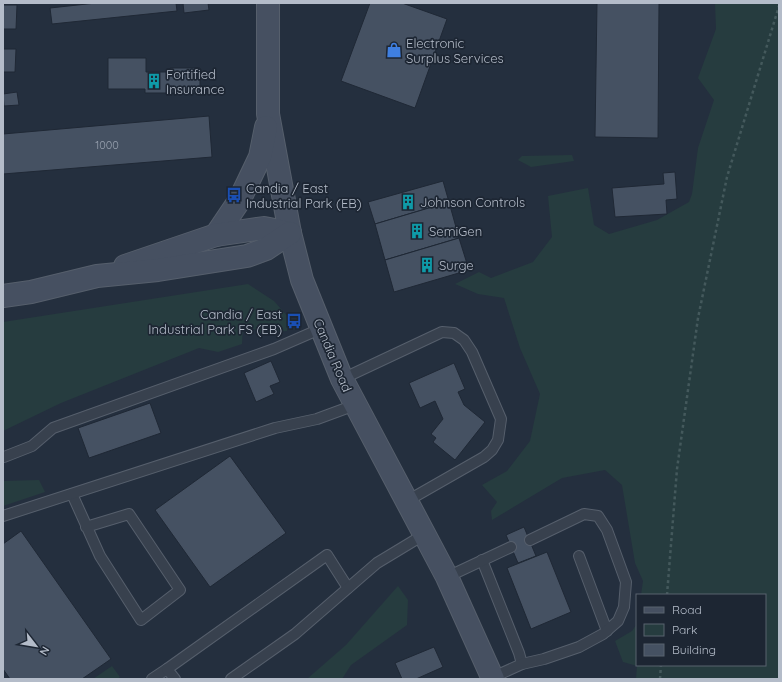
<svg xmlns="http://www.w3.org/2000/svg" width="782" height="682" font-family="Quicksand,sans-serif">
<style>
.green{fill:#263c3f}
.building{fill:#455162;stroke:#1f2835}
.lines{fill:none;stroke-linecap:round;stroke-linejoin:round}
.lane-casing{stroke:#565f6c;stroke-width:12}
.secondary-casing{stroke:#565f6c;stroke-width:24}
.path{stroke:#44595c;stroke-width:2.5;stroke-dasharray:3 3;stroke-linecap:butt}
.lane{stroke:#38414e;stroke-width:10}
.secondary{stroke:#465061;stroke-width:22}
.labels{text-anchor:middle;stroke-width:3.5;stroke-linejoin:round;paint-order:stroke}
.number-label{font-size:11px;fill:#98a1af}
.poi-label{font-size:13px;fill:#b4bcc9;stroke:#1d2633;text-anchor:start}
.street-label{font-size:13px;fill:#b4bcc9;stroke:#1d2633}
</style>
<rect width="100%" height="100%" fill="#242f3e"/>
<g class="green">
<polygon points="715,3 779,3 779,679 636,679 637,666 623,662 615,641 632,631 637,624 637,665 765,665 765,595 641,595 643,581 635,563 622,485 605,470 562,478 492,520 491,511 497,502 482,485 507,471 530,441 540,394 520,348 504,298 478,294 455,284 479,272 491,278 533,262 552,237 548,196 588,188 594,225 609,234 657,220 689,202 692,194 698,148 714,100 698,78 716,29"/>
<polygon points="572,155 574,161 531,167 518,160 522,156"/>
<polygon points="248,284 274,301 289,318 287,331 261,333 243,323 242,344 218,352 199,348 61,403 3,431 3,322"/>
<polygon points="39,480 45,492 3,506 3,481"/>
<polygon points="398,586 408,600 407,625 351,665 342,679 307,679 346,645"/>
<polygon points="112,666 120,677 117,679 93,679"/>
</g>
<g class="building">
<polygon points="96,3 176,3 177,11 52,24 50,8"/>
<polygon points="183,3 208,3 209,10 184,13"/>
<polygon points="370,3 402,3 447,19 415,108 341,81"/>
<polygon points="597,3 659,3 658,138 595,137"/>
<polygon points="3,5 17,5 16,29 3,29"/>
<polygon points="3,49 16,49 15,72 3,72"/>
<polygon points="108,58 146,58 146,72 170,72 170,68 200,68 200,93 145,93 145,89 108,89"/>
<polygon points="17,92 19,105 4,106 3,94"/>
<polygon points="209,116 212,157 3,174 3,134"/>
<polygon points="675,172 677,199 666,200 667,214 615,217 612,188 664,184 663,173"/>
<polygon points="443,181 449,202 375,224 368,202"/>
<polygon points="449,202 459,238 385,260 375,224"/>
<polygon points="459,238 469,270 394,292 385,260"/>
<polygon points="271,361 280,382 270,386 274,394 256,402 244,373"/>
<polygon points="454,363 465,389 458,392 464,405 485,422 455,460 433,442 436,438 431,434 443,419 435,401 420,408 409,383"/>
<polygon points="150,403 161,433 89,458 78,428"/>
<polygon points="230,456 286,533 210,587 155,510"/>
<polygon points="524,527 536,556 518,563 506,535"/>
<polygon points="21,531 111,659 82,679 10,679 3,669 3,544"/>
<polygon points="547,552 571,612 531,629 507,568"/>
<polygon points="434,647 443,667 416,679 402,679 395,663"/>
</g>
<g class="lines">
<defs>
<g id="lane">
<polyline points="342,379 442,332 454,333 464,340 472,352 501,419 498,440 492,450 484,457 407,501"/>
<polyline points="4,457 32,446 53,428 274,349 320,329"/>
<polyline points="72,494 100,556 141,620 180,590 129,514 86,527"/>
<polyline points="3,516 275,428 317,419 355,405"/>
<polyline points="579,556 607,631"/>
<polyline points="482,560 519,653 522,664"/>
<polyline points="447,577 511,547"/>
<polyline points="491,678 522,664 544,659 579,647 603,634 618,621 624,607 626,582 607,530 598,516 584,514 530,540"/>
<polyline points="152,679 167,669"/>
<polyline points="175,679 167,669 327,555 348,588"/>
<polyline points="231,679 295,634 377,563 425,534"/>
</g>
<g id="secondary">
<polyline points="268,3 268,114 290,233 302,280 342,379 447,577 493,679"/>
<polyline points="216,235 239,201 260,157 266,127"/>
<polyline points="125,266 216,235 264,228 290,233"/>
<polyline points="3,296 31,292 97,276 158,270 247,256 266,249 290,233"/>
</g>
</defs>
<use href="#lane" class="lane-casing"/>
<use href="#secondary" class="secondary-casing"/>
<g class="path">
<polyline points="667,595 677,469 698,318 727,177 779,6"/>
<polyline points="660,679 661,665"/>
</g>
<use href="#lane" class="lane"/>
<use href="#secondary" class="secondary"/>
</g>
<defs>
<symbol id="shop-bare" viewBox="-9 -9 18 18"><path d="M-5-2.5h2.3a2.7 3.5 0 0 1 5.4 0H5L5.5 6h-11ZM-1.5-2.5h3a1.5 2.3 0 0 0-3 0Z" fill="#3f7fe0" stroke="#1d2633" stroke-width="2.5" paint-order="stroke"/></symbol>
<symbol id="building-bare" viewBox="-9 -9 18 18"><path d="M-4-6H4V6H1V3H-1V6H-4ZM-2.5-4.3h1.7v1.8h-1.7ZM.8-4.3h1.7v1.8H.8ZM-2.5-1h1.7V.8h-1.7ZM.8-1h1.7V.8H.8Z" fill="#0f9aa8" stroke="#1d2633" stroke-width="2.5" paint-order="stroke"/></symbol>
<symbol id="bus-bare" viewBox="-9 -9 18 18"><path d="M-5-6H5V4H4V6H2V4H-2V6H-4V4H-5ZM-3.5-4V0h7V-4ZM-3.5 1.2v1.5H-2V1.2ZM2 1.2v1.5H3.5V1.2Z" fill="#1a4fb4" stroke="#1d2633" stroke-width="2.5" paint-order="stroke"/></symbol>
</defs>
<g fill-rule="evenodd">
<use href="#shop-bare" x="383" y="39" width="22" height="22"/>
<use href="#building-bare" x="143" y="70" width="22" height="22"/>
<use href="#bus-bare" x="223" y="184" width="22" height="22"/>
<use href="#building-bare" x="397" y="191" width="22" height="22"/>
<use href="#building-bare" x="406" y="220" width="22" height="22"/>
<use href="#building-bare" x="416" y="254" width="22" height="22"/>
<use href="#bus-bare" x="283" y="310" width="22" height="22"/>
</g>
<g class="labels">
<g class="number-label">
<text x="107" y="149">1000</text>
</g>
<g class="poi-label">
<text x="406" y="48">Electronic<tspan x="406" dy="15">Surplus Services</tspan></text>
<text x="166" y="79">Fortified<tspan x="166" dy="15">Insurance</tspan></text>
<text x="246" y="193">Candia / East<tspan x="246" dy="15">Industrial Park (EB)</tspan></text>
<text x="420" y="207">Johnson Controls</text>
<text x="429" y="236">SemiGen</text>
<text x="439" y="270">Surge</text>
<text x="282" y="319" text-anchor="end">Candia / East<tspan x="282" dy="15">Industrial Park FS (EB)</tspan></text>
</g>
<g class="street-label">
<text transform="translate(333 355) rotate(67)" y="5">Candia Road</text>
</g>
</g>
<rect width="782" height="682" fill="none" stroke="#b4bcc9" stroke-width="8"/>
<rect x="636" y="594" width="130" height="72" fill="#1d2633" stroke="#59626f"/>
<rect x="644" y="607" width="20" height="6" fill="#465061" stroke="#59626f"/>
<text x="672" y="614" font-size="12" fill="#b4bcc9">Road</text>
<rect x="644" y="624" width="20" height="12" fill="#263c3f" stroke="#59626f"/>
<text x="672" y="634" font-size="12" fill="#b4bcc9">Park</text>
<rect x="644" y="644" width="20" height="12" fill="#455162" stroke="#59626f"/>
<text x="672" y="654" font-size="12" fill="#b4bcc9">Building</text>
<g transform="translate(36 646) rotate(121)" stroke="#1d2633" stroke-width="3" paint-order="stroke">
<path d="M0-3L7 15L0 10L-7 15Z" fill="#b4bcc9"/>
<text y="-6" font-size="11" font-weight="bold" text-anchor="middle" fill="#b4bcc9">N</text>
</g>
</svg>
